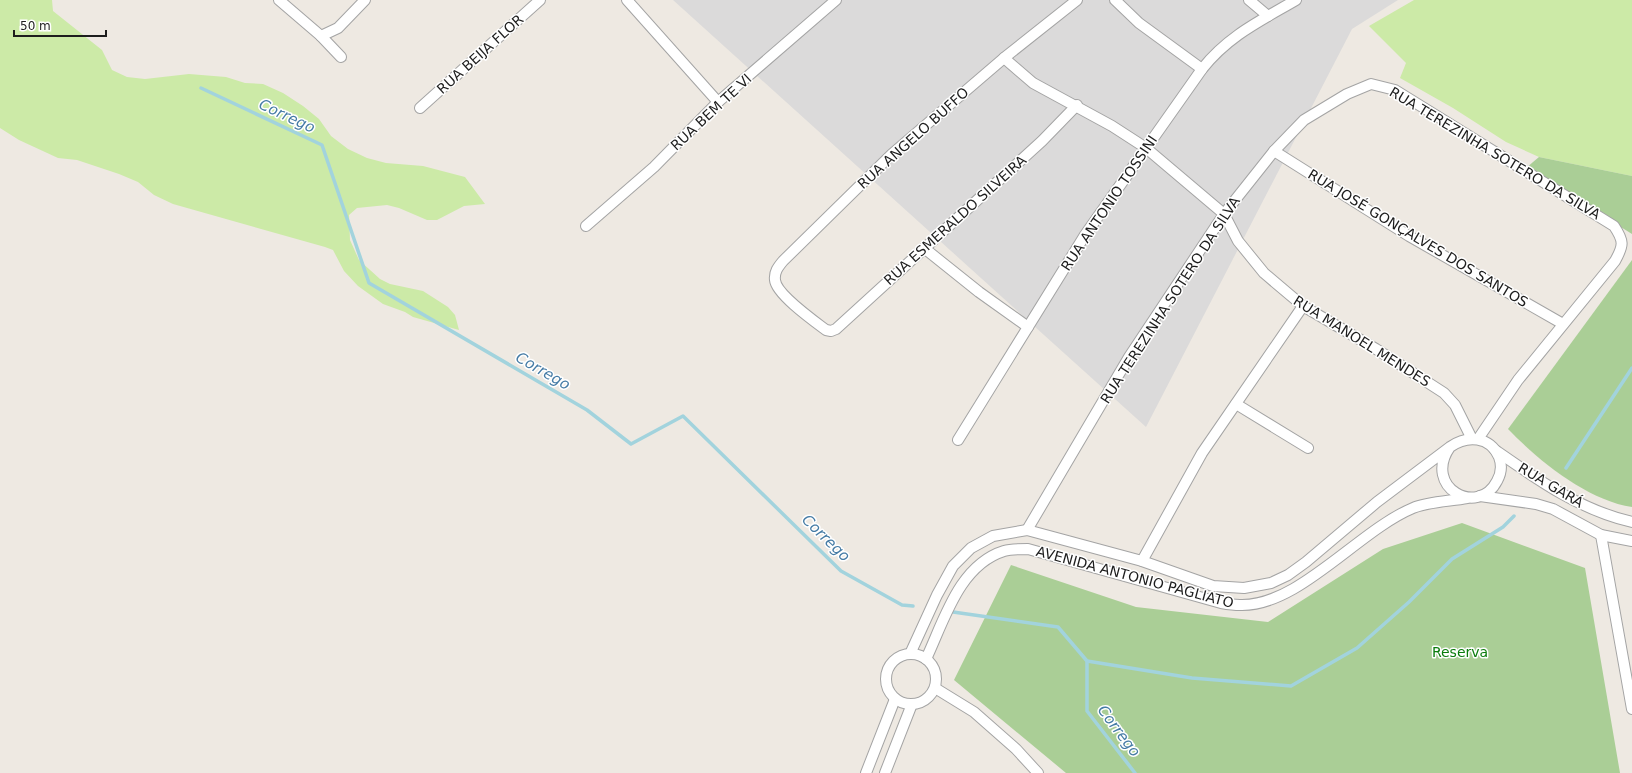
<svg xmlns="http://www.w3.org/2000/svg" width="1632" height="773" font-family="'DejaVu Sans',sans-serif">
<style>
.residential{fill:#dbdada}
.grass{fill:#cceaa7}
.forest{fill:#aace96}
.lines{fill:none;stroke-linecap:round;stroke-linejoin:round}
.stream{stroke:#a2d3dd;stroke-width:3.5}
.minor-casing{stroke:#a4a4a4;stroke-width:12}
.minor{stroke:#fff;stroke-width:10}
.labels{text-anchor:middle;stroke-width:3;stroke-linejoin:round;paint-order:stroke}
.street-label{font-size:14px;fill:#1d1d1d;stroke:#fff}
.park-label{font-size:14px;fill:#0a7c0c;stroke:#fff}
.water-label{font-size:15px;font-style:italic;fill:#457ba5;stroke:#fff}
</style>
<rect width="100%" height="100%" fill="#eee9e2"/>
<polygon class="residential" points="673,0 1398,0 1352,29 1146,427"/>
<g class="grass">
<polygon points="0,0 52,0 53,11 102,50 112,70 127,77 145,79 189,74 226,77 245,83 263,84 283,93 303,106 319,119 331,136 348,149 367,158 386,163 423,166 465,177 485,204 464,206 437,220 427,220 399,208 387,205 357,208 349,215 350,240 359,260 380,279 390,284 423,291 448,307 455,315 459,330 413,317 405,312 383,304 358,286 344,271 333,250 325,247 173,204 154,195 138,182 119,174 77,160 58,158 19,140 0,128"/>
<polygon points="1414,0 1632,0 1632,176 1539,157 1506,142 1453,108 1400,78 1406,63 1369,26"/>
</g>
<g class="forest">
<polygon points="1539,157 1632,176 1632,234 1526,168"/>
<path d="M1632,260v247c-45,-7 -93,-46 -124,-78z"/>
<polygon points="1462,523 1585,568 1620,773 1066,773 954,680 1011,565 1136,607 1268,622 1383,549"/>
</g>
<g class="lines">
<g class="stream">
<polyline points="201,88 322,145 369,283 587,410 631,444 683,416 841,571 902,605 913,606"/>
<polyline points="1566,468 1632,368"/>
<polyline points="953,612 1058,627 1087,661 1087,711 1135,773"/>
<polyline points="1087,661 1192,678 1291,686 1357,648 1409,602 1452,559 1503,527 1514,516"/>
</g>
<defs>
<g id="minor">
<polyline points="279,0 321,36 341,57"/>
<polyline points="627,0 718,102"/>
<polyline points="1115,0 1139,23 1202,69"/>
<polyline points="1249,0 1268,16"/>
<polyline points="321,36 338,28 365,0"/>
<polyline points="1004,58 1033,83 1112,126 1146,148 1224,214 1238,241 1264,273 1303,306 1376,349 1444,393 1455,405 1472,439"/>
<path d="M1077,105l-35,36 -206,188 -5,2 -5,-1c-12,-9 -50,-36 -51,-50 -1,-8 3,-13 8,-19l109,-107 112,-96 73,-58"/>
<polyline points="420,108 540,0"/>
<polyline points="1274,151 1409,236 1563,324"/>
<polyline points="586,226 654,167 718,102 836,0"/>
<polyline points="924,248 979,292 1028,327"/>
<polyline points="1236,404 1308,448"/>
<path d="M958,440l127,-205 117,-166c26,-33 58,-48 94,-69"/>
<path d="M1495,450c43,30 85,60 137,72"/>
<polyline points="1480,496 1536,504 1553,509 1601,535 1632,541"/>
<path d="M1027,530l102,-173 95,-143 50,-63 30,-31 43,-26 24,-10 24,6 219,136c10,15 10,19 1,35l-97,119 -40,59"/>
<polyline points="1601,535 1632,709"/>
<polyline points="1142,561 1202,453 1303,306"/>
<path d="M910,654l27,-59 16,-29 18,-18 22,-12 34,-6 115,31 71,25 31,2 27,-5 17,-8 18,-13 71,-60 73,-55c17,-12 40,-11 49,10 3,8 2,17 -2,24 -19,37 -75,6 -47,-34"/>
<circle cx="911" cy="679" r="25"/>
<path d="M926,659c18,-38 33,-94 78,-108 7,-2 16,-2 24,-2l193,54c6,1 13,2 19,2 58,2 118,-74 173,-97 14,-6 38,-7 54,-10"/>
<polyline points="935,688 974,712 1016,749 1038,773"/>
<polyline points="866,773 895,699"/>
<polyline points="885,773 912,704"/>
</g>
</defs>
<use href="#minor" class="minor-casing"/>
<use href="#minor" class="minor"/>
</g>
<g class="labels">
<g class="street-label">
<text transform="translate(480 54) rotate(-42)" y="5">RUA BEIJA FLOR</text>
<text transform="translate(711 112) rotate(-43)" y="5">RUA BEM TE VI</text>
<text transform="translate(913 138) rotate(-42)" y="5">RUA ANGELO BUFFO</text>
<text transform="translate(1495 153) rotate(31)" y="5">RUA TEREZINHA SOTERO DA SILVA</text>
<text transform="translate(1109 203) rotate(-56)" y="5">RUA ANTONIO TOSSINI</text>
<text transform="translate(955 220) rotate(-42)" y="5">RUA ESMERALDO SILVEIRA</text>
<text transform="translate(1418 238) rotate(31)" y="5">RUA JOSÉ GONÇALVES DOS SANTOS</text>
<text transform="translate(1170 300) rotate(-57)" y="5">RUA TEREZINHA SOTERO DA SILVA</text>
<text transform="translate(1362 341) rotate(32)" y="5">RUA MANOEL MENDES</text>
<text transform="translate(1551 485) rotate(31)" y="5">RUA GARÁ</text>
<text transform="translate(1135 577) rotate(15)" y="5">AVENIDA ANTONIO PAGLIATO</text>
</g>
<g class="park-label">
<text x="1460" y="657">Reserva</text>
</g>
<g class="water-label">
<text transform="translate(287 116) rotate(25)" y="5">Corrego</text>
<text transform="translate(543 371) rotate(30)" y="5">Corrego</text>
<text transform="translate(826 538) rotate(44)" y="5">Corrego</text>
<text transform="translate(1119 731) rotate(53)" y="5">Corrego</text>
</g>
</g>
<path d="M14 30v6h92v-6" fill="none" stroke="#1d1d1d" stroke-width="2"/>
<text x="20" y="30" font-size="12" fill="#1d1d1d" stroke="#ffffff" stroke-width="3" paint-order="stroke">50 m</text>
</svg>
